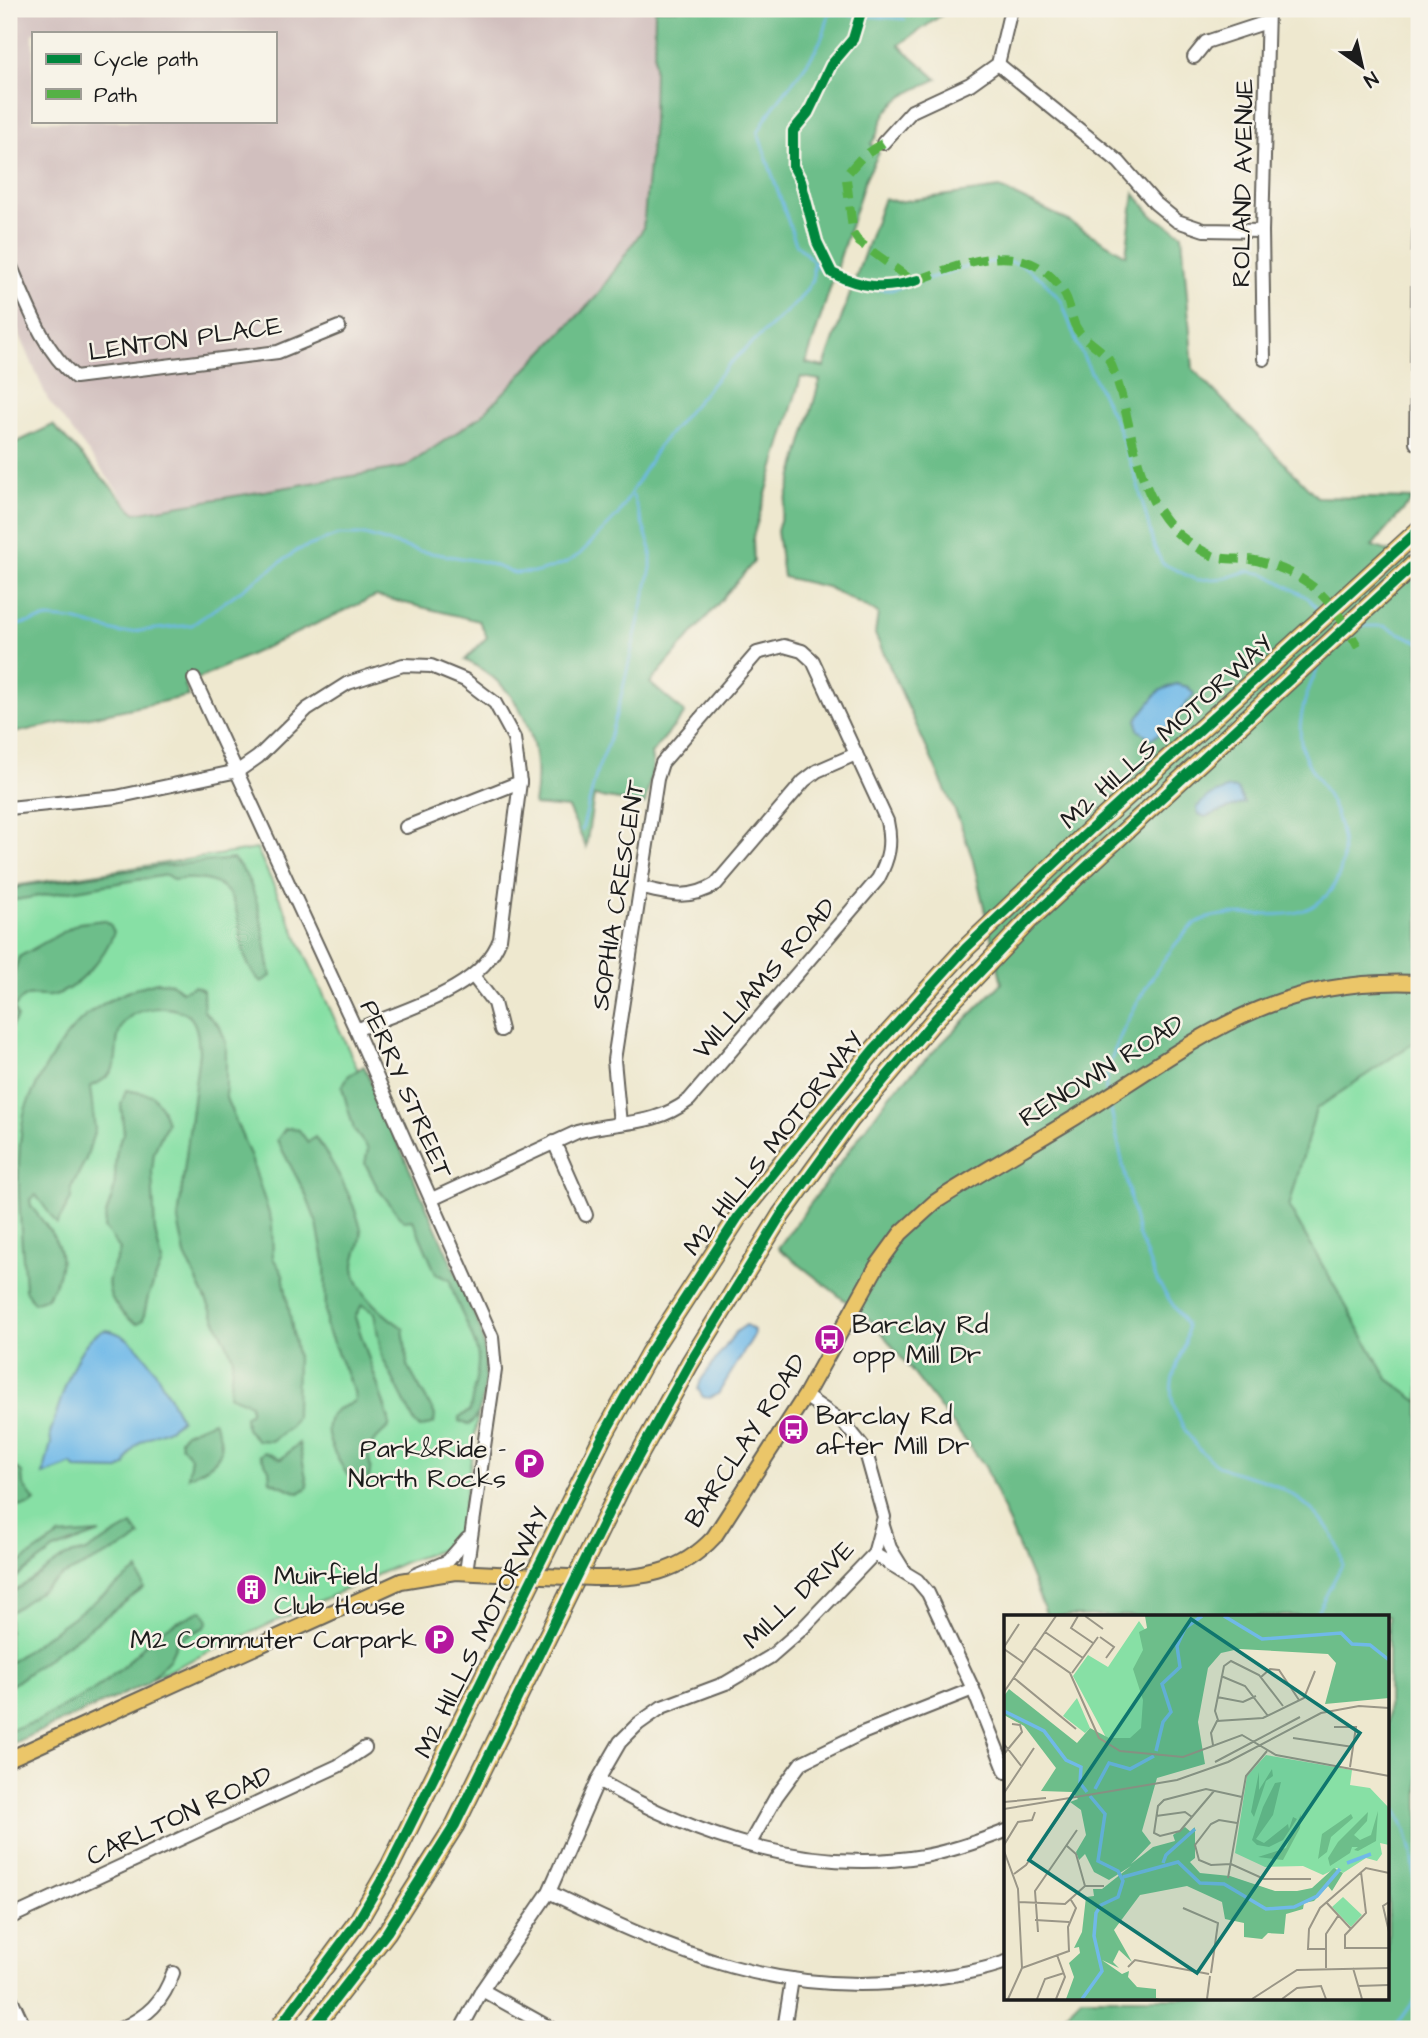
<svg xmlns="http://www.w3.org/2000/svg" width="1428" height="2038" font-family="'Architects Daughter',sans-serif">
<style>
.industrial{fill:#d1bfbe;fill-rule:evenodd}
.green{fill:#87e0a5;stroke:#527e60;stroke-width:2}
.forest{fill:#6dbe8a;stroke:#446d53;stroke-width:2}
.water{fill:#70b9e8;stroke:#466a82;stroke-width:2}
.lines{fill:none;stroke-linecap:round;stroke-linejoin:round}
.stream{stroke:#70b9e8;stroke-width:2.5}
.minor-casing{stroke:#66635b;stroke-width:16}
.major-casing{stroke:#66635b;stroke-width:18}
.highway-casing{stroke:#66635b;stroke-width:21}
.minor{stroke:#fff;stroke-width:12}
.major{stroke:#ebc669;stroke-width:14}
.highway{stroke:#ebc669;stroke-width:18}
.major-bridge-casing{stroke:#66635b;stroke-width:18;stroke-linecap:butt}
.major-bridge{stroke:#ebc669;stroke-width:14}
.quiet{stroke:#55b145;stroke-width:9;stroke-dasharray:18 9;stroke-linecap:butt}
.cycleway-casing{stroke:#f7f3e8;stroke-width:15}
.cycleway{stroke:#00873e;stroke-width:10}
.labels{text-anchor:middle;stroke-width:5;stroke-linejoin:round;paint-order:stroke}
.street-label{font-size:26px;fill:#1c1c1c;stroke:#f7f3e8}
.poi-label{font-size:26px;fill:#1c1c1c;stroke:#f7f3e8;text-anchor:start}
.inset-river{fill:none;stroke:#70b9e8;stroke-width:3.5}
.inset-road{fill:none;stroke:#9a9687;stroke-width:2}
.view{fill:#0f766e;fill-opacity:0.15;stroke:#0f766e;stroke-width:3.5}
.inset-edge{fill:none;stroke:#1c1c1c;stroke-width:3.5}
</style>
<rect width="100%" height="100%" fill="#f7f3e8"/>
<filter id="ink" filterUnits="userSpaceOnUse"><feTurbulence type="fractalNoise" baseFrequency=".0143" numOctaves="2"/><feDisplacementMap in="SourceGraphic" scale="14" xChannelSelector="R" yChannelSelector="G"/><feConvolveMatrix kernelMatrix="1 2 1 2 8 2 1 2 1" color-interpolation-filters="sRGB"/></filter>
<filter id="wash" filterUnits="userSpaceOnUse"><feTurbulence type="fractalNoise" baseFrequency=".00686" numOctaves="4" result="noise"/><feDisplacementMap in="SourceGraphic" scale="28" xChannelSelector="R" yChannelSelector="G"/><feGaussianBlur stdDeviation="1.57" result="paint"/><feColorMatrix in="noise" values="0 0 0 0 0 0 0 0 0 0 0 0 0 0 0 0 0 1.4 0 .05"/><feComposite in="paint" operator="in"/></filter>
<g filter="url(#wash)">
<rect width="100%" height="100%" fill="#eee8cf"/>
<path class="industrial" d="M9,9h646l-2,113 -10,107 -47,68 -115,118 -75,52 -271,46 -87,-113 -39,-90zM33,33h242v88h-242z"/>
<g class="green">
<polygon points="257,849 484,1346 484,1376 459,1538 441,1550 405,1562 9,1744 9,890 20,885"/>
<polygon points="1419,995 1419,1458 1254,1235 1281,1138"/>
</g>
<g class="forest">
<path d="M655,9h295l-51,36 38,34c-19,9 -45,19 -54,39 -5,10 -5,18 -12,26l8,9 -14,27 -59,183 18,4 60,-169 13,4 103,-14 63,30 63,37 8,-62 19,23 29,18 11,135 124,128 96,2 -41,47 47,14v479l-103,70 -27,98 99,172 31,23v627h-367l29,-31h307v-382h-341l-62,-150 -110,-142 -97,-76 112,-153 112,-112 -30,-126 -13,-37 -84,-186 3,-21 -51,-26 -44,-10 -6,-46 43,-151 -19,-3 -48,160 1,25 -104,121 35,30 -34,41 2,13 -8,37 -51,-8 -8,51 -18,-39 -34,-3c10,-61 -11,-118 -69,-145l22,-23 -8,-16 -103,-25 -191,89 4,11 -180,38v-288l44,-21 82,88 270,-46 76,-51 115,-119 47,-68 10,-107z"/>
<path d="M233,859c29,27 30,80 38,117l-10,6c-41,-35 6,-114 -88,-102l-6,-5 -158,26v-9l12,-6 141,-20z"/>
<path d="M104,920l6,4 4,8c-8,23 -37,59 -63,64 -16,2 -25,-8 -37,13l3,8 -8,14v-43l10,-31 60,-34z"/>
<path d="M157,982l14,1 11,8 13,-5 8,4 1,21 16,16 6,16v55l24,57 22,68 1,35 10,16 14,82 -1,61 -7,11 -18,13 -14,-1 -11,-11 -1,-13 5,-4v-8l-21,-9 4,-38 -48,-102 -7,-35 21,-168c-1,-12 -1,-28 -10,-36 -15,-13 -55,-10 -66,8 -15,26 7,46 -33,63l5,42 -9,30 -15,29v11l-14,25 -21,-29 -6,4 1,7c26,33 43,51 16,92l-13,5 -9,-13c-3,-57 -12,-119 -1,-176 2,-11 10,-23 15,-34 28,-56 58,-82 118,-98z"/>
<path d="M364,1066l117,264c5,25 9,79 -12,95l-10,-4v-4l11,-6c2,-17 11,-43 7,-60 -6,-25 -23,-47 -27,-71l-14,-6 -23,-54 -9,1 -26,-32 -13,-26 3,-14 -14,-19 -12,-43 6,-11z"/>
<path d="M126,1090l26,5 10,13 5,15 -13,29 -2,20 3,59 7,31 -14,35 -5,23 -6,4c-16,-8 -34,-30 -27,-50 3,-9 8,-15 10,-25l-16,-21c0,-14 7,-25 10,-39 3,-20 -2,-38 10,-55l-3,-29z"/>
<path d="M291,1128l8,2 9,12 7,-5c19,26 38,61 46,92 3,12 -7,25 -7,37 0,26 30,49 49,62l5,39 27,48 -1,8 -14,5 -5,-5 -33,-66 -8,-44 -12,-8 -7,12 34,102v8c-37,30 -10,29 -22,55l-19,-6c-10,-17 -32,-46 -13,-65 6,-5 14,-5 20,-11l-1,-8 -28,-66 -1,-61 -8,-41 -12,-31 -28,-53 8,-11z"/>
<path d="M213,1421c19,33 4,42 -25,56l3,-20 -10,-11 -1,-7 5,-6z"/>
<polygon points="299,1443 308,1487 299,1493 270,1481 269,1469 260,1455 265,1452 281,1459"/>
<polygon points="16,1468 22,1472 23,1485 35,1501 30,1505 9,1508 9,1470"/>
<polygon points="132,1525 140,1536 130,1544 62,1576 9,1613 9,1595 66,1556 86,1551"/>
<polygon points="100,1533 54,1550 9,1583 9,1570 59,1536"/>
<polygon points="138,1570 144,1588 9,1687 9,1663"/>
<polygon points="202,1610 208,1620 205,1627 178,1640 169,1660 146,1684 9,1745 9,1730 36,1722 92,1691 122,1668 157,1632"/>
</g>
<g class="water">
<polygon points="1176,684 1188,687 1194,694 1167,728 1152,739 1138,730 1137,719 1159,691"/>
<polygon points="1229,788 1237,789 1244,803 1205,817 1198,814 1197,807 1207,797"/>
<polygon points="746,1325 754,1330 753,1337 718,1394 710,1398 703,1397 698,1389 701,1380 736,1332"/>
<path d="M106,1330c39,6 57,58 75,89 -19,21 -47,12 -55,46l-7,5 -43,-1 -4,-5 -29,11 8,-32 -1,-10c10,-27 25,-98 56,-103z"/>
</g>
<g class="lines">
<g class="stream">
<path d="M829,9c-2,47 -52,82 -71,124l38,111 27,27 17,9 24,8 27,2 81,-25 31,-5 19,5 21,15 19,22 15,42 41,83 20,58 16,61 8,17 34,17 30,-2 21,-7 19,3 42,24 11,13"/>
<polyline points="828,13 905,19"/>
<polyline points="1360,626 1384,626 1419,642"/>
<polyline points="9,627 48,618 74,620 121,633 192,625 298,550 338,535 365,535 419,551 485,562 514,573 538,572 566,563 580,554 618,515 658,447 728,365 798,301 813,280 813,264"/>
<polyline points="582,830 597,771 607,747 620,701 651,568 651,549 633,496"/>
<path d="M1106,1091c-6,-34 65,-158 96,-171 43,-17 97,13 129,-30 22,-30 10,-72 -7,-101 -9,-16 -21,-28 -23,-47 -4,-28 8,-56 20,-81"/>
<path d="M1109,1101l29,133 19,47 30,45c2,26 -22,47 -14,77 6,22 24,48 43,61 15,10 33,11 50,17 34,14 73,45 76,84l-27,51"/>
<path d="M1388,1799c34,41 24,88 31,138"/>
<polyline points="1394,2029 1419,1994"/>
</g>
</g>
</g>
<g filter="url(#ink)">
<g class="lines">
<defs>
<g id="minor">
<polyline points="9,11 13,9"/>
<polyline points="1194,57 1206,42 1267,22"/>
<polyline points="998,64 1119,162 1155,203 1177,221 1204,230 1262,231"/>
<polyline points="883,143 912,111 970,84 998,64 1011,9"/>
<path d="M9,262c18,41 32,85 66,115l203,-25 61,-25"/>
<polyline points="1264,359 1262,231 1268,9"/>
<polyline points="1416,443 1419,232"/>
<polyline points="194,679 356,1030 492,1337 495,1370 466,1572"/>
<path d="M9,808l107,-11 122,-26 20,-14 49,-48 41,-26 55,-18 28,1 34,14 30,23 19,35 6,44 -20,157c-19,52 -96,70 -144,91"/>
<polyline points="406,827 520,782"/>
<path d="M643,888c28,7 48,12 73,-4l88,-103 13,-10 39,-17"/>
<polyline points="474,977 494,1003 501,1030"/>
<polyline points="554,1142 586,1215"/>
<path d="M432,1199l145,-67c41,-12 75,-4 112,-32l189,-221c11,-21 14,-35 9,-58l-74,-160 -11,-10 -18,-5 -27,7 -95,110 -5,16 -43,281 6,64"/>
<polyline points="883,1526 890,1548 903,1569"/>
<polyline points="874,1554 917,1580 928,1593 973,1689 1006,1772"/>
<polyline points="415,1575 448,1561 467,1539"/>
<path d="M598,1780c98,58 213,95 326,76 28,-5 56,-15 82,-25"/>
<polyline points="749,1845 776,1797 801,1763 862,1733 973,1689"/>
<path d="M549,1892c127,62 234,108 379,87 26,-4 53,-8 78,-17"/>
<polyline points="9,1918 338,1766 365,1748"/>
<polyline points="482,1990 552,2029"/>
<polyline points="9,1994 25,2029"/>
<path d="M120,2029c28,-13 43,-27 53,-56"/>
<polyline points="461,2029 482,1990 549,1892 598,1780 620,1742 638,1724 662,1707 726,1683 770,1657 802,1629 874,1554 884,1517 865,1449 844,1423 805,1396"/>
<polyline points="784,2029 792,1979"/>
</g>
<g id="major">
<path d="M594,1578c47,1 86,-4 120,-41l91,-141 72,-130 24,-33 34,-31c46,-30 94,-56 141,-85 119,-75 193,-141 343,-134"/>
<polyline points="9,1759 401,1581 455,1572 517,1575"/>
</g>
<g id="highway">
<polyline points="278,2029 358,1921 391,1864 601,1440 649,1354 738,1217 875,1048 966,948 1091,829 1419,530"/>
<polyline points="312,2029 387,1932 455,1825 619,1491 690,1363 781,1215 850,1120 936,1018 1029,920 1419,560"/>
</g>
</defs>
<use href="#minor" class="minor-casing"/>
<use href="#major" class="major-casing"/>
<use href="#highway" class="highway-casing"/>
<use href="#minor" class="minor"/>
<use href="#major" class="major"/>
<use href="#highway" class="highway"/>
<defs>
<polyline id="major-bridge" points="517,1575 594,1578"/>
</defs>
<use href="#major-bridge" class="major-bridge-casing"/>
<use href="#major-bridge" class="major-bridge"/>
<path class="quiet" d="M883,143l-22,15 -15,17 7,58 6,9 51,37 8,1c51,-19 112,-45 147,15 5,9 6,21 10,30 7,16 30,23 36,39 23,55 20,122 64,167 9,9 33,25 45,27 13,2 26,0 38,3 54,14 74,39 100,86"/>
<defs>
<g id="cycleway">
<path d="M862,9l-9,30 -22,26 -23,48 -15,18v35l8,15 16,61 15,31c30,15 53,17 86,7"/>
<polyline points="278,2029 358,1921 391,1864 601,1440 649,1354 738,1217 875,1048 966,948 1091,829 1419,530"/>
<polyline points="312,2029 387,1932 455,1825 619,1491 690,1363 781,1215 850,1120 936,1018 1029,920 1419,560"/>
</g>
</defs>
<use href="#cycleway" class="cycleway-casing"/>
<use href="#cycleway" class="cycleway"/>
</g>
</g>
<defs>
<symbol id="bus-disc" viewBox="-11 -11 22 22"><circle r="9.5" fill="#b5179e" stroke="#f7f3e8"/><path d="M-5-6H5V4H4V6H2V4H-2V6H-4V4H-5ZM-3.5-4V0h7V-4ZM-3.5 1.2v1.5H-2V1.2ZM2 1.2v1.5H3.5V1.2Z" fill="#fff"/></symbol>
<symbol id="parking-disc" viewBox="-11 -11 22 22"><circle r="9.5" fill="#b5179e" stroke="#f7f3e8"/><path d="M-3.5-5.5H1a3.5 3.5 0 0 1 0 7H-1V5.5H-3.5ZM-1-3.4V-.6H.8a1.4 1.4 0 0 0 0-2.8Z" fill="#fff"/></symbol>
<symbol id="building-disc" viewBox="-11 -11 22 22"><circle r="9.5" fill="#b5179e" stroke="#f7f3e8"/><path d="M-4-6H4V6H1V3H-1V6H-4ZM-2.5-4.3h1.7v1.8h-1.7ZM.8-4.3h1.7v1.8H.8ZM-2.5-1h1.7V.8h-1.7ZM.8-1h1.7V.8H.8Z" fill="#fff"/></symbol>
</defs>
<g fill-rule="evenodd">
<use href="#bus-disc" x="812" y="1322" width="35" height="35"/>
<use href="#bus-disc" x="776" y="1412" width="35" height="35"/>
<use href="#parking-disc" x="512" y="1446" width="35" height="35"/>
<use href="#building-disc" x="234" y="1572" width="35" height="35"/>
<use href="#parking-disc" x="422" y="1622" width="35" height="35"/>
</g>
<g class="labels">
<g class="street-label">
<text transform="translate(1242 183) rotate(-89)" y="9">ROLAND AVENUE</text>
<text transform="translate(185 338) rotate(-8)" y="9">LENTON PLACE</text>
<text transform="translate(1166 731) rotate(-42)" y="9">M2 HILLS MOTORWAY</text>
<text transform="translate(617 895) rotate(-81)" y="9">SOPHIA CRESCENT</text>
<text transform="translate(764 978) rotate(-49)" y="9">WILLIAMS ROAD</text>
<text transform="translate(1101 1070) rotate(-32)" y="9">RENOWN ROAD</text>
<text transform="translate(407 1089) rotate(66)" y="9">PERRY STREET</text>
<text transform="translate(773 1143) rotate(-52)" y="9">M2 HILLS MOTORWAY</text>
<text transform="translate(745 1440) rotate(-57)" y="9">BARCLAY ROAD</text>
<text transform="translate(798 1594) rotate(-44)" y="9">MILL DRIVE</text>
<text transform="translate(481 1632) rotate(-64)" y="9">M2 HILLS MOTORWAY</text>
<text transform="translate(179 1815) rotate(-25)" y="9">CARLTON ROAD</text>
</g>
<g class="poi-label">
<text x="852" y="1333">Barclay Rd<tspan x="852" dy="30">opp Mill Dr</tspan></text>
<text x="816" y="1424">Barclay Rd<tspan x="816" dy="30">after Mill Dr</tspan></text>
<text x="506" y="1457" text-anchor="end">Park&amp;Ride -<tspan x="506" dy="30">North Rocks</tspan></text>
<text x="274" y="1584">Muirfield<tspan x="274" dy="30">Club House</tspan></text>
<text x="417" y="1648" text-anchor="end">M2 Commuter Carpark</text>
</g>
</g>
<g transform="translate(1004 1615)">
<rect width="385" height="385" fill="#eee8cf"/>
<path d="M135,6l7,10 2,97 -11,9 -28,6 -36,-67 15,-21 20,12zM73,83l13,30 -5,5 -22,-17zM262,140l86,15 -2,15 20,3 19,20v37l-9,-2 2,11 -5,7 -11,-3 -23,15 -6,-5 -14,7 -20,-9 -38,1 -30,-14 12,-77zM339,282l19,18 -11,12 -19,-20z" fill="#87e0a5"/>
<path d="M141,1h244v82l-64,6 11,-41 -8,-9 -89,-5 -18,4 -13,15 -10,54 7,42 -48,14 -15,53 9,12 -20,21 22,-17 22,-6 -2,-6 12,-8 6,5 4,-5v31l-5,4 10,11 30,3 45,15h22l15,-3 22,-20 9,5 -11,18 -4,-5 -14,15 -10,2 -1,6 -17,5 -2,20 -16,-1 -6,6 -18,-2v-14l-19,-4 -3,-17 -35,-16 -47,9 -26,35 18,32 -13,-12 -6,12 6,6 -17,-8 20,14 7,-3 -1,6 9,10 19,2v9l4,1h-94l8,-22 -5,-14 11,-10 -1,-6 -5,1 8,-16 4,-35 8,-1 -1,-7h9l29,-23 -22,14 -15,-8 -9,-18 -6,6 -3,-8 10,-17 -5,-25 -11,-8 8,-3 -6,-7 -31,-1 15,-23 -32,-42 -20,-11v-19l5,-7 68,54 13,-15 19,10h21l11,-10 2,-28 -10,-31 10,-19 -4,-18 8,-4zM268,154l1,7 -7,5 -12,36 -3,-5 8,-40v18zM277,167l-8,33 -17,24 8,4 24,-19 1,5 4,-12 4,2 -14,21 -14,7 -12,-2 -5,-5 11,-33 12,-24zM374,196l-2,30 -18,10 -4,-1 4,-3h-6l-2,6 -20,13 -2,-8 10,-16 30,-30 -1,9 -13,14 6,5 11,-5zM297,199l-1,14 -17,32 -25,-3 28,-9zM347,199l2,4 -22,19 -4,15 -9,7 4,-25z" fill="#6dbe8a"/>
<path class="inset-river" d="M220,1l38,23 79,-6 11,11 18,1 19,15M0,96l40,20 22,29 15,7 -1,16 7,9M152,136l7,-29 8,-10 -9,-28 18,-17 -3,-21 8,-18 17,-12M91,174l14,-26 21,6 24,-13M159,248l3,-8 29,-26M343,248l24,-9M119,262l55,-15 22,21 24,1 42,25 28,-2 23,-11 23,-27M78,384l20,-28 -8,-35 2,-23 5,-8 17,-8 5,-16 -5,-10 -20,-10 7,-47 -15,-18"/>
<path class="inset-road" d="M74,1l-7,12 22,15M81,1l18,13M41,17l38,26M96,22l14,10 -8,11M0,32l15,-23M30,33l22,-32M0,34l20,14M68,58l26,-36M217,61l24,10 23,30M257,62l9,-8 9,1 20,30M10,63l62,51M0,77l30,-44 36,25 29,65 21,13 63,6 59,-22 34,20 113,21M213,82l26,5 13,-6M214,105l-3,-9 9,-45 7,-5 28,14 24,31M330,112h22l-6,40M289,123l60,9M0,129l18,23M209,130l-2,-12 6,-12 46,-3 41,-20 11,-27M0,139l18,-22 -2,-7 -8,-1M211,147l85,-45M210,176l-34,40 -20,5 -6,-3 4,-27 6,-6 42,-11 36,8M0,178l30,-45M0,187l42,-4M0,194l173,-29 51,-18 93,-49 38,-7 30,2M152,201l29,-4 7,5M233,208l-18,-3 -8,4 -16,21 4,15 12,5 20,-1 33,15h47M0,230l14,-23 14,-2 3,-8M63,231l9,8 9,32M0,236l14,38 4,79 -14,31M357,257l5,41 -21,22v13h44M10,259l12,-9 39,-57M224,263l18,-102 21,-25M15,287l46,2 20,-18h19M322,287l25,27M385,287l-6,4 6,26M179,293l35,15 -7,50M31,305l34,2M34,317l-3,-41 42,-61M322,334h-18l1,-20 11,-21 46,-40 23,5M124,352l7,-7 74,14M18,353l47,-17 -1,-24 8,-19 -5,-8M322,353v-34l12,-18M349,353l9,31M354,371l31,-1M33,384l8,-20 19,-6M52,384l9,-22 -8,-22M203,384l3,-23M248,384l45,-29 92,-2M278,384l15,-11 24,-2 5,13"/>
<path class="view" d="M187,4l169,114 -163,240 -168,-113z"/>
<rect width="385" height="385" class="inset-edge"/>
</g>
<rect width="1428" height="2038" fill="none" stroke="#f7f3e8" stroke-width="35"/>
<rect x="32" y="32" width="245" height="91" fill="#f7f3e8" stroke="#9f9d96" stroke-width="2"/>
<rect x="46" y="54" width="35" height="10" fill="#00873e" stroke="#9f9d96" stroke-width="2"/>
<text x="94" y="66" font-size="21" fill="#1c1c1c">Cycle path</text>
<rect x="46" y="89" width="35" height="10" fill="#55b145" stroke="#9f9d96" stroke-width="2"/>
<text x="94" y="102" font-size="21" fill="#1c1c1c">Path</text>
<g transform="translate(1362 66) rotate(146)" stroke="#f7f3e8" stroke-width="5" paint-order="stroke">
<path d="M0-5L12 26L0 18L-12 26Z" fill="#1c1c1c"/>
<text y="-10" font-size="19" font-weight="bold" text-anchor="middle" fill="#1c1c1c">N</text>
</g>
</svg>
